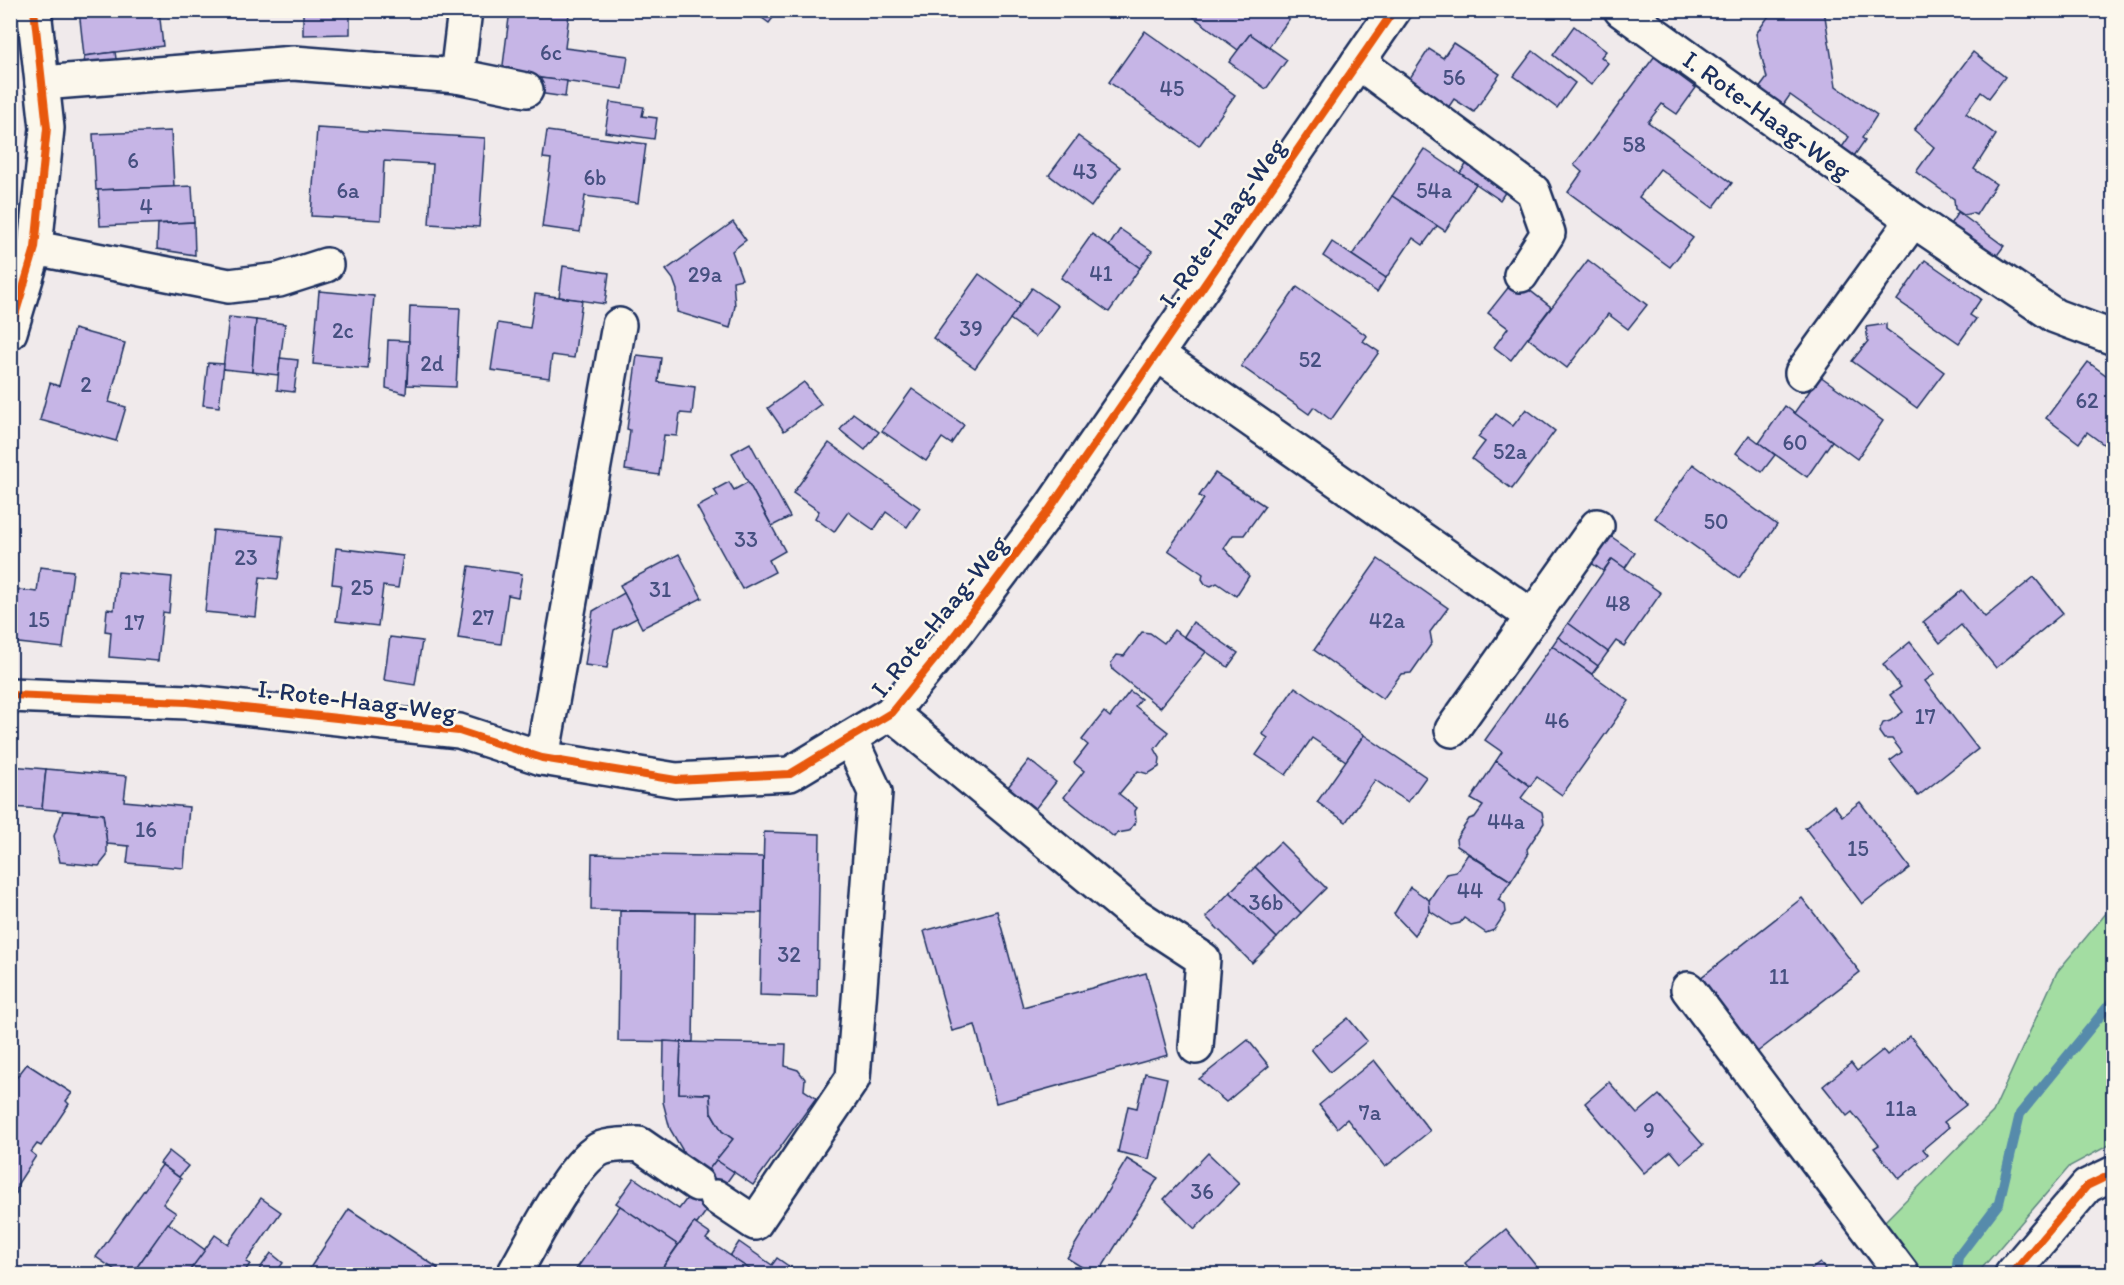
<svg xmlns="http://www.w3.org/2000/svg" width="2124" height="1285" font-family="Itim,sans-serif">
<style>
.green{fill:#a3dda2;stroke:#5f8680;stroke-width:1.5}
.lines{fill:none;stroke-linecap:round;stroke-linejoin:round}
.stream{stroke:#568bab;stroke-width:10}
.building{fill:#c6b5e6;stroke:#1b2f5e;stroke-width:1.5}
.minor-casing{stroke:#1b2f5e;stroke-width:38}
.minor{stroke:#fbf7ec;stroke-width:33}
.cycleway-casing{stroke:#fbf7ec;stroke-width:11}
.cycleway{stroke:#e8590c;stroke-width:8}
.labels{text-anchor:middle;stroke-width:5;stroke-linejoin:round;paint-order:stroke}
.number-label{font-size:22px;fill:#465080}
.street-label{font-size:26px;fill:#1b2f5e;stroke:#fbf7ec}
</style>
<rect width="100%" height="100%" fill="#f0eaeb"/>
<filter id="ink" filterUnits="userSpaceOnUse"><feTurbulence type="fractalNoise" baseFrequency=".0167" numOctaves="2"/><feDisplacementMap in="SourceGraphic" scale="12" xChannelSelector="R" yChannelSelector="G"/><feConvolveMatrix kernelMatrix="1 2 1 2 8 2 1 2 1" color-interpolation-filters="sRGB"/></filter>
<g filter="url(#ink)">
<polygon class="green" points="2113,905 2113,1143 2070,1166 1977,1274 1912,1274 1882,1224 1993,1112 2057,972"/>
<g class="lines">
<polyline class="stream" points="1956,1274 1958,1257 1999,1203 2020,1114 2114,999"/>
</g>
<g class="building">
<polygon points="79,10 159,10 163,46 84,56"/>
<polygon points="303,10 350,10 350,34 303,35"/>
<polygon points="510,10 589,10 588,16 569,14 565,48 628,56 623,89 502,73"/>
<polygon points="751,10 779,10 769,23"/>
<polygon points="1194,10 1295,10 1295,11 1269,47 1250,34 1238,50 1191,15"/>
<polygon points="1773,10 1824,10 1836,86 1877,115 1862,138 1865,140 1850,162 1838,153 1849,137 1790,95 1779,111 1755,94 1767,78 1756,34"/>
<polygon points="1574,26 1606,51 1601,57 1608,63 1591,85 1553,55"/>
<polygon points="1145,31 1235,95 1199,146 1109,82"/>
<polygon points="1250,34 1287,60 1266,89 1229,62"/>
<polygon points="1453,43 1500,74 1474,112 1454,99 1448,108 1408,81 1429,49 1443,58"/>
<polygon points="1533,51 1575,83 1557,108 1514,76"/>
<polygon points="115,52 117,65 85,68 84,56"/>
<polygon points="1973,52 2005,77 1989,98 1981,92 1966,113 1996,135 1974,169 1996,184 1976,215 1972,213 1964,215 1955,209 1954,199 1916,172 1934,147 1914,130"/>
<polygon points="1654,57 1696,88 1677,114 1662,104 1648,122 1732,183 1713,208 1660,169 1639,197 1693,238 1670,267 1568,192 1582,172 1574,165"/>
<polygon points="540,78 567,81 565,97 538,93"/>
<polygon points="610,102 644,107 642,116 657,118 654,139 605,132"/>
<polygon points="317,128 485,138 479,227 429,224 433,164 384,161 381,220 311,216"/>
<polygon points="171,131 174,187 96,190 93,134"/>
<polygon points="547,131 646,144 638,203 585,196 580,232 542,227 551,159 543,158"/>
<polygon points="1078,136 1120,167 1091,207 1049,175"/>
<polygon points="1424,149 1476,184 1445,231 1392,196"/>
<polygon points="1470,159 1510,185 1500,200 1460,173"/>
<polygon points="192,186 194,222 100,226 98,190"/>
<polygon points="1392,196 1437,226 1423,245 1413,238 1386,278 1352,255"/>
<polygon points="1958,212 2004,246 1992,262 1947,229"/>
<polygon points="194,222 195,255 157,249 158,224"/>
<polygon points="733,222 746,240 732,251 742,279 733,281 735,306 730,328 677,312 677,290 673,279 666,270"/>
<polygon points="1120,229 1152,251 1140,268 1109,246"/>
<polygon points="1092,234 1140,268 1109,312 1061,278"/>
<polygon points="1332,242 1386,278 1377,292 1323,256"/>
<polygon points="1588,260 1647,305 1628,329 1608,314 1567,368 1528,338"/>
<polygon points="1925,260 1981,299 1970,315 1976,319 1959,343 1897,300"/>
<polygon points="563,266 609,273 605,304 559,297"/>
<polygon points="979,274 1021,304 975,368 933,338"/>
<polygon points="1515,279 1551,307 1511,360 1494,347 1508,328 1488,313"/>
<polygon points="1297,287 1367,336 1363,341 1379,352 1331,420 1314,407 1309,414 1241,366"/>
<polygon points="1032,288 1058,306 1035,337 1010,319"/>
<polygon points="319,291 374,296 368,369 313,364"/>
<polygon points="535,294 582,300 574,358 552,355 549,378 491,370 498,323 530,328"/>
<polygon points="410,306 460,308 456,387 407,385"/>
<polygon points="229,317 256,320 252,372 223,369"/>
<polygon points="256,320 285,324 278,375 252,372"/>
<polygon points="1886,324 1886,329 1944,372 1917,408 1852,361 1868,341 1866,327"/>
<polygon points="74,329 125,343 109,402 126,407 116,441 40,420 50,383 59,386"/>
<polygon points="388,340 409,341 406,394 386,388"/>
<polygon points="637,355 661,358 658,382 695,387 692,414 680,413 677,436 664,435 659,475 625,470 630,430 627,429"/>
<polygon points="280,358 298,360 294,392 277,390"/>
<polygon points="2088,362 2114,381 2114,452 2087,432 2079,443 2046,418"/>
<polygon points="208,363 224,364 219,407 203,405"/>
<polygon points="1820,376 1883,421 1857,459 1794,413"/>
<polygon points="804,382 821,404 784,431 768,408"/>
<polygon points="912,389 964,425 951,444 942,438 926,461 882,431"/>
<polygon points="1785,406 1832,441 1807,477 1759,443"/>
<polygon points="1526,409 1555,431 1512,489 1472,459 1485,442 1478,437 1496,414 1513,426"/>
<polygon points="853,413 879,432 865,450 840,430"/>
<polygon points="1749,435 1775,455 1762,472 1736,453"/>
<polygon points="750,443 790,517 772,526 732,453"/>
<polygon points="829,443 920,508 907,527 886,512 874,530 848,512 834,532 815,518 819,511 793,493"/>
<polygon points="1693,464 1777,525 1739,578 1655,518"/>
<polygon points="1215,473 1265,506 1244,535 1233,535 1224,548 1249,576 1236,596 1217,583 1211,586 1205,584 1202,579 1203,574 1168,550 1204,499 1199,496"/>
<polygon points="729,482 734,490 748,482 785,551 769,560 775,572 742,589 697,507 718,496 714,490"/>
<polygon points="213,530 283,536 278,579 260,577 256,617 205,612"/>
<polygon points="1606,533 1635,553 1625,568 1612,559 1603,571 1587,560"/>
<polygon points="336,548 403,556 398,588 383,586 378,626 336,621 341,585 332,584"/>
<polygon points="679,554 702,598 642,628 620,585"/>
<polygon points="1378,559 1448,608 1430,632 1432,643 1411,673 1401,674 1383,699 1314,650"/>
<polygon points="1612,559 1661,593 1624,646 1616,641 1608,652 1568,623"/>
<polygon points="469,566 522,574 518,597 508,595 501,644 458,638"/>
<polygon points="40,567 73,571 63,648 10,642 12,589 37,592"/>
<polygon points="118,572 172,577 169,613 163,612 158,661 109,657 111,632 105,631 107,609 114,610"/>
<polygon points="2034,577 2063,613 1996,668 1961,625 1940,643 1923,622 1962,590 1985,617"/>
<polygon points="624,593 637,618 614,630 607,668 585,665 593,611"/>
<polygon points="1193,622 1238,653 1228,667 1184,636"/>
<polygon points="1568,623 1608,652 1598,666 1558,637"/>
<polygon points="1174,630 1206,652 1160,708 1113,670 1111,663 1117,655 1124,656 1142,632 1150,633 1164,643"/>
<polygon points="390,637 422,641 415,685 384,680"/>
<polygon points="1558,637 1598,666 1592,674 1552,646"/>
<polygon points="1910,642 1935,674 1925,681 1978,749 1918,796 1890,761 1902,752 1892,739 1884,739 1879,732 1883,723 1890,721 1903,712 1890,695 1901,687 1883,664"/>
<polygon points="1552,646 1629,701 1562,795 1537,777 1530,786 1496,761 1502,752 1485,740"/>
<polygon points="1295,687 1364,735 1346,761 1312,738 1286,775 1256,755 1268,738 1262,734"/>
<polygon points="1130,691 1141,699 1135,706 1168,732 1155,749 1160,758 1159,767 1148,774 1138,771 1119,794 1137,808 1135,811 1136,821 1129,831 1117,833 1114,837 1064,797 1084,771 1074,763 1088,745 1082,740 1104,712 1110,717"/>
<polygon points="1364,735 1426,777 1408,802 1375,780 1346,822 1317,802"/>
<polygon points="1029,760 1056,782 1035,809 1008,787"/>
<polygon points="1496,761 1530,786 1521,798 1542,812 1544,823 1527,849 1528,855 1511,881 1457,846 1456,839 1469,819 1475,817 1483,806 1471,799"/>
<polygon points="10,766 46,769 42,809 10,807"/>
<polygon points="46,769 127,776 124,801 189,807 184,868 127,863 129,846 107,844 103,814 42,809"/>
<polygon points="1860,802 1910,868 1862,904 1805,828 1834,805 1842,816"/>
<polygon points="63,811 103,814 107,844 107,856 99,866 60,862 54,836"/>
<polygon points="764,832 820,834 817,997 760,995"/>
<polygon points="1280,842 1326,888 1301,913 1255,867"/>
<polygon points="592,854 763,857 762,913 591,910"/>
<polygon points="1468,854 1511,881 1498,900 1505,904 1506,912 1494,930 1486,933 1464,918 1460,923 1451,925 1430,911 1428,902 1446,874 1456,872"/>
<polygon points="1255,867 1301,913 1277,938 1230,892"/>
<polygon points="1410,887 1429,900 1430,911 1414,935 1394,914"/>
<polygon points="1230,892 1277,938 1252,963 1206,917"/>
<polygon points="1802,898 1860,972 1756,1053 1699,979"/>
<polygon points="620,911 695,912 693,1042 618,1041"/>
<polygon points="997,911 1023,1007 1146,973 1168,1055 996,1103 975,1025 952,1031 924,931"/>
<polygon points="1348,1018 1367,1041 1330,1072 1311,1049"/>
<polygon points="1910,1036 1966,1105 1944,1122 1949,1127 1923,1149 1928,1155 1899,1179 1874,1148 1879,1145 1852,1112 1847,1116 1823,1086 1851,1063 1857,1071 1883,1050 1887,1055"/>
<polygon points="1248,1040 1269,1066 1226,1102 1199,1079"/>
<polygon points="664,1041 681,1042 679,1093 710,1094 711,1112 722,1131 733,1139 706,1173 687,1158 670,1129 663,1102"/>
<polygon points="681,1042 786,1044 785,1066 798,1070 805,1079 804,1090 816,1098 753,1185 716,1160 733,1139 722,1131 711,1112 710,1094 679,1093"/>
<polygon points="1374,1060 1430,1131 1385,1167 1347,1119 1337,1128 1319,1105"/>
<polygon points="27,1064 72,1093 66,1101 69,1104 41,1146 37,1144 31,1152 36,1156 17,1185 17,1192 10,1201 10,1086"/>
<polygon points="1145,1073 1167,1078 1149,1159 1118,1152 1128,1106 1137,1108"/>
<polygon points="1609,1082 1637,1114 1659,1095 1703,1145 1681,1163 1671,1151 1644,1173 1585,1103"/>
<polygon points="169,1151 188,1166 179,1177 160,1163"/>
<polygon points="1208,1153 1239,1183 1195,1229 1164,1199"/>
<polygon points="1127,1159 1158,1178 1098,1274 1093,1274 1067,1258"/>
<polygon points="716,1160 734,1172 697,1224 694,1223 678,1245 616,1203 634,1178 679,1209"/>
<polygon points="162,1165 181,1179 163,1204 176,1213 132,1274 121,1274 96,1257"/>
<polygon points="261,1198 281,1212 246,1262 250,1264 243,1274 187,1274 215,1235 228,1244"/>
<polygon points="620,1206 678,1245 658,1274 573,1274"/>
<polygon points="349,1209 438,1268 433,1274 306,1274"/>
<polygon points="168,1223 205,1250 187,1274 132,1274"/>
<polygon points="694,1223 710,1234 706,1239 757,1274 658,1274"/>
<polygon points="1506,1229 1541,1272 1538,1274 1474,1274 1465,1263"/>
<polygon points="739,1242 772,1265 777,1258 800,1274 757,1274 730,1256"/>
<polygon points="271,1253 283,1263 275,1274 256,1274"/>
<polygon points="1820,1263 1829,1274 1805,1274"/>
</g>
<g class="lines">
<defs>
<g id="minor">
<polyline points="1621,10 1913,220 2055,316 2114,338"/>
<polyline points="1358,62 1533,191 1548,233 1521,275"/>
<polyline points="457,76 465,10"/>
<polyline points="42,83 294,63 457,76 526,90"/>
<polyline points="35,248 229,286 279,280 326,265"/>
<polyline points="10,332 35,248 47,128 34,10"/>
<polyline points="1157,354 1533,617"/>
<polyline points="1802,373 1913,220"/>
<polyline points="10,695 187,702 459,731 542,758 676,780 790,774 891,713 957,632 1049,510 1394,10"/>
<polyline points="891,713 1134,914 1203,959 1196,1047"/>
<polyline points="1452,730 1597,526"/>
<polyline points="542,758 619,325"/>
<polyline points="1688,989 1902,1274"/>
<polyline points="716,1197 755,1223 853,1078 875,792 850,738"/>
<path d="M514,1274c17,-29 59,-115 88,-126 11,-4 26,-3 37,-4l58,40"/>
<polyline points="2012,1274 2087,1186 2114,1173"/>
</g>
</defs>
<use href="#minor" class="minor-casing"/>
<use href="#minor" class="minor"/>
<defs>
<g id="cycleway">
<polyline points="10,332 35,248 47,128 34,10"/>
<polyline points="10,695 187,702 459,731 542,758 676,780 790,774 891,713 957,632 1049,510 1394,10"/>
<polyline points="2012,1274 2087,1186 2114,1173"/>
</g>
</defs>
<use href="#cycleway" class="cycleway-casing"/>
<use href="#cycleway" class="cycleway"/>
</g>
</g>
<g class="labels">
<g class="number-label">
<text x="551" y="60">6c</text>
<text x="1454" y="85">56</text>
<text x="1172" y="96">45</text>
<text x="1634" y="152">58</text>
<text x="133" y="168">6</text>
<text x="1085" y="179">43</text>
<text x="595" y="185">6b</text>
<text x="348" y="198">6a</text>
<text x="1434" y="198">54a</text>
<text x="146" y="214">4</text>
<text x="1101" y="281">41</text>
<text x="705" y="282">29a</text>
<text x="971" y="336">39</text>
<text x="343" y="338">2c</text>
<text x="1310" y="367">52</text>
<text x="432" y="371">2d</text>
<text x="86" y="392">2</text>
<text x="2087" y="408">62</text>
<text x="1795" y="450">60</text>
<text x="1510" y="459">52a</text>
<text x="1716" y="529">50</text>
<text x="746" y="547">33</text>
<text x="246" y="565">23</text>
<text x="362" y="595">25</text>
<text x="660" y="597">31</text>
<text x="1618" y="611">48</text>
<text x="483" y="625">27</text>
<text x="39" y="627">15</text>
<text x="1387" y="628">42a</text>
<text x="134" y="630">17</text>
<text x="1925" y="724">17</text>
<text x="1557" y="728">46</text>
<text x="1506" y="829">44a</text>
<text x="146" y="837">16</text>
<text x="1858" y="856">15</text>
<text x="1470" y="898">44</text>
<text x="1266" y="910">36b</text>
<text x="789" y="962">32</text>
<text x="1779" y="984">11</text>
<text x="1901" y="1116">11a</text>
<text x="1370" y="1120">7a</text>
<text x="1649" y="1138">9</text>
<text x="1202" y="1199">36</text>
</g>
<g class="street-label">
<text transform="translate(1767 115) rotate(36)" y="9">I. Rote-Haag-Weg</text>
<text transform="translate(1222 223) rotate(-55)" y="9">I. Rote-Haag-Weg</text>
<text transform="translate(939 616) rotate(-51)" y="9">I. Rote-Haag-Weg</text>
<text transform="translate(357 700) rotate(7)" y="9">I. Rote-Haag-Weg</text>
</g>
</g>
<rect width="2124" height="1285" fill="none" stroke="#fbf7ec" stroke-width="36"/>
<rect x="18" y="18" width="2088" height="1249" fill="none" stroke="#1b2f5e" stroke-width="2" filter="url(#ink)"/>
</svg>
